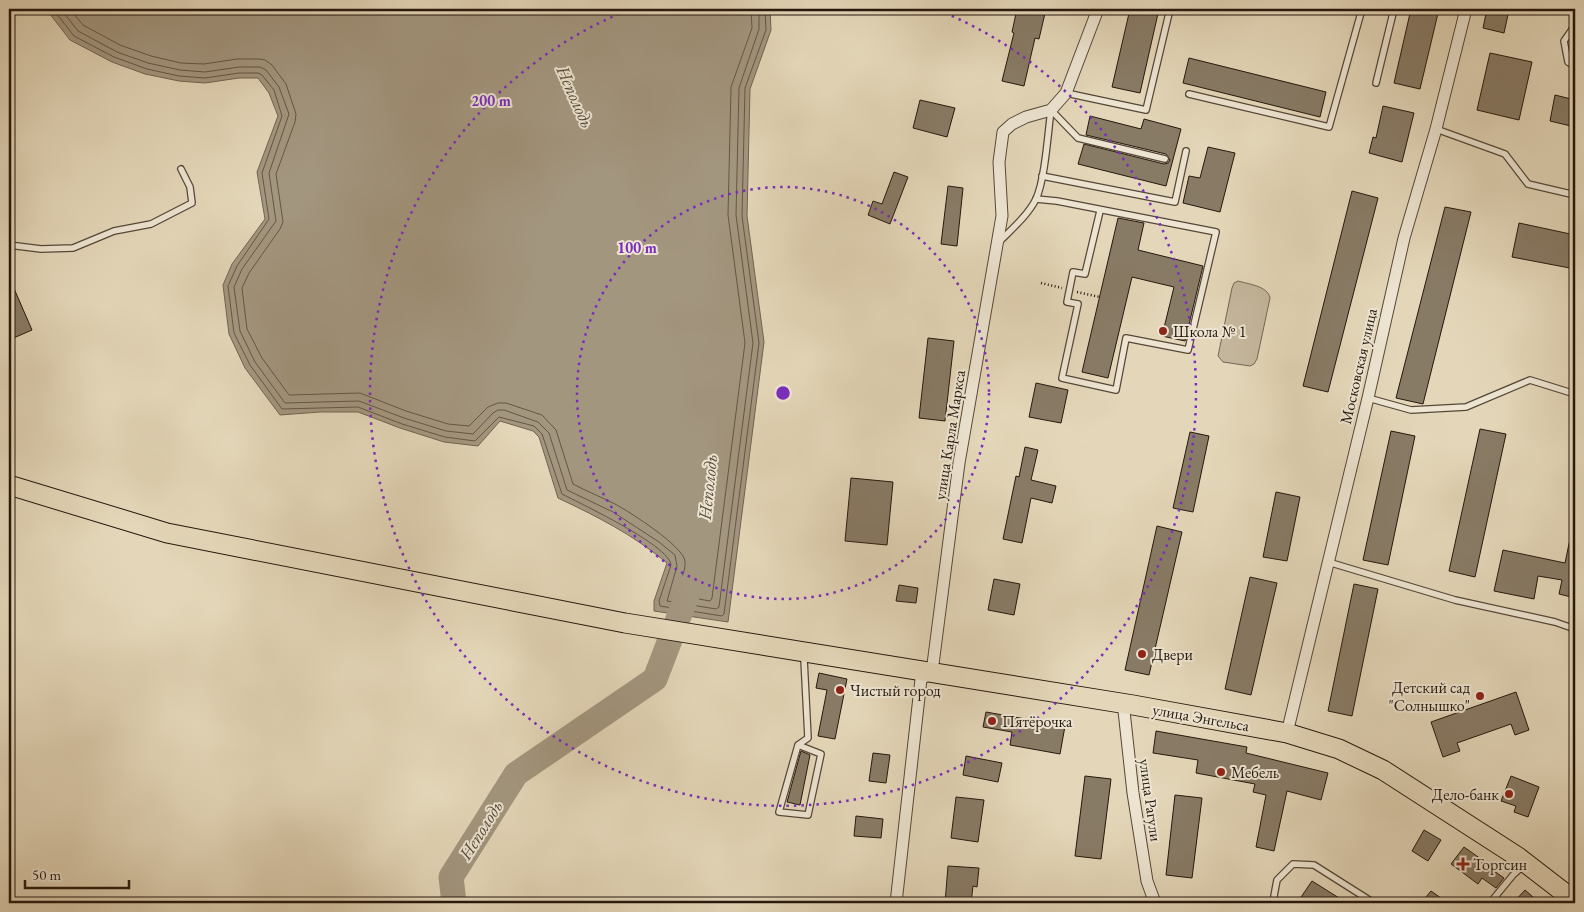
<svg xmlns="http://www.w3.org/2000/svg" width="1584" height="912" font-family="'EB Garamond',serif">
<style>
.green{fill:#c4b69c;stroke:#746654}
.water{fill:#a3967f;stroke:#716351}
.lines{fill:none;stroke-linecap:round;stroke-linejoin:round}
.shore{stroke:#645646;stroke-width:1}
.river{stroke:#a3967f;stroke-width:25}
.building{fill:#887b66;stroke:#25170d}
.service-casing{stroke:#554738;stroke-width:8}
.minor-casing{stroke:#554738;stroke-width:13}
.primary-casing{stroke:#25170d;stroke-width:21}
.path{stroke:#25170d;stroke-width:2.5;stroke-dasharray:1 2.5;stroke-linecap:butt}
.service{stroke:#ede5d2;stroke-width:5.5}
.minor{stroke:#ede5d2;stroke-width:11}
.primary{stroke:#e4d7b9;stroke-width:19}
.ring{fill:none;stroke:#7b2cbf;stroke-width:2.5;stroke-dasharray:2.5 5}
.poi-dot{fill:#8f2418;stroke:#ede5d2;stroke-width:2}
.labels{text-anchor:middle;stroke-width:4;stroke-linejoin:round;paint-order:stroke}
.poi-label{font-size:16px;fill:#25170d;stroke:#ede5d2;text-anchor:start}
.street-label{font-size:16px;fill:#25170d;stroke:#ede5d2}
.water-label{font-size:18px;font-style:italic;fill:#574a3b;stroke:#ede5d2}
.centre{fill:#7b2cbf;stroke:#ede5d2;stroke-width:2.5}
.ring-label{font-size:15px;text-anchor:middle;font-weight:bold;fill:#7b2cbf;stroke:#ede5d2;stroke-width:4;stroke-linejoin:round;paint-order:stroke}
</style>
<rect width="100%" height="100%" fill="#e4d7b9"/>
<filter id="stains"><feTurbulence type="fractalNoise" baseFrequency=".004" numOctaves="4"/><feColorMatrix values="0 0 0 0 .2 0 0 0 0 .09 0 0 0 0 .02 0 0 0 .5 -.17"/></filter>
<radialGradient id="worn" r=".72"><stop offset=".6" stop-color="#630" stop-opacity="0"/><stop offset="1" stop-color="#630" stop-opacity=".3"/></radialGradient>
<path class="green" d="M1238,281c10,3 30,5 32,17l-13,61 -3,5 -4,2 -27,-4 -5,-6 14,-68 2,-5z"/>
<path class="water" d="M46,9h724l1,21 -21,59 -3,127 17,126 -36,280 -74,-11v-10l13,-38c-35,-29 -69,-46 -109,-65l-19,-61 -6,-6 -33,-10 -22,25 -34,-4 -44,-14 -42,-16h-38l-40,3 -35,-47 -16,-34 -6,-49 9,-21 33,-45 -8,-47 21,-56 -9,-23 -11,-15h-19l-34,5 -26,-2 -34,-7 -33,-12 -42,-22z"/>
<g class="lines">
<g class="shore">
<path d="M53,9l21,27 40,21 33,12 32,7 26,2 34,-5h19l4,2 12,15 8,26 -20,57 7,46 -32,47 -9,20 6,47 16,32 32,44 76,-2 44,17 43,13 30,4 24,-24 35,9 8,8 20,60c19,10 107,51 109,71l-12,36 1,5 62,10 2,-2 35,-271 -17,-127 3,-128 21,-58 -1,-21"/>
<polyline points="61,9 78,31 117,52 148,63 180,70 205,72 239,67 260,67 266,70 279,87 289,114 269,173 276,221 242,269 234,287 240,331 255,362 285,403 359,401 404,418 446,431 473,434 493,413 498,410 504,410 538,422 549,433 567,490 613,512 659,542 675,555 677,566 667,601 716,609 719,607 753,343 736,215 739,88 759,29 759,9"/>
<path d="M70,9l13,16 37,20 31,11 30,7 23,1 33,-5h22l6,1 7,5 14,19 10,30 -1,8 -19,52 7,48 -3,7 -31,44 -7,15 5,41 15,29 27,37 71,-2 46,18 42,13 21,2 19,-19 10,-4h8l36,12 14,15 17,54c13,7 28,13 42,20 15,8 68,42 70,57 1,12 -7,23 -8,34l33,6 2,-3 33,-255 -17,-128 3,-128 21,-59 -1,-19"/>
</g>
<polyline class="river" points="454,903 451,877 516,774 655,679 691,585"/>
</g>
<g class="building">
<polygon points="1017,9 1046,9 1039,39 1035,38 1024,86 1002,81 1014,33 1012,32"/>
<polygon points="1130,9 1159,9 1140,93 1112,87"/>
<polygon points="1411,9 1439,9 1420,89 1394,83"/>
<polygon points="1487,9 1509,10 1504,33 1483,28"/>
<polygon points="1490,53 1532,62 1519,120 1477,110"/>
<polygon points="1189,58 1326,92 1320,117 1183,83"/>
<polygon points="1555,95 1575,100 1575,127 1550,121"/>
<polygon points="920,100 955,108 947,137 913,128"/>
<polygon points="1383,106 1414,113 1402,162 1369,153 1373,137 1376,138"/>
<polygon points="1090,116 1141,129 1144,119 1181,129 1166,186 1078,164 1084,144 1164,164 1168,163 1170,160 1166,154 1086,135"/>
<polygon points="1208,147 1235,153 1220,212 1183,203 1189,176 1200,178"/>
<polygon points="894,172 908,177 890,224 868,215 873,201 882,204"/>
<polygon points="948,186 963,188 957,246 941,244"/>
<polygon points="1352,191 1378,198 1328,392 1303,386"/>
<polygon points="1445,207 1471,212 1423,404 1396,398"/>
<polygon points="1118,218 1144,223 1138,250 1203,266 1185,341 1162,336 1174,287 1132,277 1108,378 1082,372"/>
<polygon points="1519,223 1575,235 1575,269 1512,257"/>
<polygon points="9,277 32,330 9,340"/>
<polygon points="928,338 954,341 945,421 919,418"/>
<polygon points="1036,383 1068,390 1061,423 1029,417"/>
<polygon points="1480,429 1506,434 1475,577 1449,571"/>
<polygon points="1391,431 1415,436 1388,565 1363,560"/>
<polygon points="1190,432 1209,436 1193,512 1173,508"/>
<polygon points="1025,447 1038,450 1031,480 1056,486 1052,503 1031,498 1022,543 1003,539 1016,476 1019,477"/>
<polygon points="851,478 893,482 887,545 845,541"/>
<polygon points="1276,492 1300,497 1287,561 1263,557"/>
<polygon points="1157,526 1182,532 1149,675 1125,670"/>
<polygon points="1570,539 1575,540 1575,598 1559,594 1562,580 1538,576 1534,599 1494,591 1503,550 1565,563"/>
<polygon points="1250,577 1277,583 1251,695 1225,689"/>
<polygon points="994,579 1020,584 1014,615 988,610"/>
<polygon points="1354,584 1378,589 1352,716 1328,711"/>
<polygon points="899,585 918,588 916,603 896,601"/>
<polygon points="819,673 847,679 835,739 818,736 827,690 816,688"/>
<polygon points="1516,692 1529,730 1515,735 1511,724 1457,743 1460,751 1443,757 1431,722"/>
<polygon points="986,712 1065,726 1060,754 1010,745 1012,732 983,727"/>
<polygon points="1156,731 1247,747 1246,753 1328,773 1321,800 1287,791 1274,851 1256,847 1266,795 1253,792 1255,784 1196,773 1198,760 1153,753"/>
<polygon points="801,751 810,755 800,805 787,802"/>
<polygon points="873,753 890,755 886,783 869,781"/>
<polygon points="966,756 1002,763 998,782 963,775"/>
<polygon points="1085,776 1111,779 1101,859 1075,856"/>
<polygon points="1511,776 1539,787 1528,817 1514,812 1516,806 1501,801"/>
<polygon points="1175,795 1202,798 1192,878 1166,875"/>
<polygon points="956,797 984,800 978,842 951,838"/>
<polygon points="856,816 883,819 881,838 854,836"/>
<polygon points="1424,830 1441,840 1428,861 1412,851"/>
<polygon points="1464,847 1481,859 1480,861 1504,878 1496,888 1482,878 1478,884 1451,864"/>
<polygon points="948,866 979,868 977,887 973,886 971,903 945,903"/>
<polygon points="1312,881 1347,903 1297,903"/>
<polygon points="1525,890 1540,903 1513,903"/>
<polygon points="1431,891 1448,903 1421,903"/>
</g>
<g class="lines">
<defs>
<g id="service">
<polyline points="1575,25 1564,41 1568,62 1575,66"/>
<polyline points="1376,83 1394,9"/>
<polyline points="1066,93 1146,110 1170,9"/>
<polyline points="1189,94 1329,127 1362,9"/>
<polyline points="1051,110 1078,138 1165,159"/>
<polyline points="1436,129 1505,154 1528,184 1575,195"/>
<polyline points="1042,176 1175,202 1186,151"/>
<polyline points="1036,199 1057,201 1216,232 1188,350 1126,338 1116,390 1062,378 1078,304 1067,302 1073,272 1085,274 1100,211"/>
<path d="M1000,241c13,-13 28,-26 36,-42 9,-19 12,-67 15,-89"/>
<polyline points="9,245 41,249 73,248 114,231 151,224 192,203 190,187 181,169"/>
<polyline points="1368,398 1411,410 1466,407 1530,380 1575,394"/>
<polyline points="1328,562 1455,600 1555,622 1575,629"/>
<polyline points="798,745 821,754 808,815 779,812 798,745 808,738 804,659 807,657"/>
<polyline points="1274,896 1277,880 1293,864 1314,865 1374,903"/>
<polyline points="1490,903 1513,875 1524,865"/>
</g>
<g id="minor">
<polyline points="1133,705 1124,711 1133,793 1147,881 1155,903"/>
<polyline points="1287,733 1368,398 1404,238 1436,129 1466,9"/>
<polyline points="896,903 921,679 932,672 959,463 1002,216 999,162 1003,132 1012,124 1026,117 1051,110 1066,93 1098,9"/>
</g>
<polyline id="primary" points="9,485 167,533 625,623 1133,705 1287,733 1339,749 1383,770 1518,857 1575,901"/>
</defs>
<use href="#service" class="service-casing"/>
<use href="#minor" class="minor-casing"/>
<use href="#primary" class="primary-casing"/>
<g class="path">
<polyline points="1041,283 1062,288"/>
<polyline points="1077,292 1100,297"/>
</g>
<use href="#service" class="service"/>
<use href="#minor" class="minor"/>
<use href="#primary" class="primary"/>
</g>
<g class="ring">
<circle cx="783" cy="393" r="206"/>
<path d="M938 10A413 413 0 1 1 628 10"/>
</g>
<g class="poi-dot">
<circle cx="1163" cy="331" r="5"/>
<circle cx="1142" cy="654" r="5"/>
<circle cx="840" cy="690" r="5"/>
<circle cx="1480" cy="696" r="5"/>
<circle cx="992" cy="721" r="5"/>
<circle cx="1221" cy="772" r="5"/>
<circle cx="1509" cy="794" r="5"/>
<path d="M1460.5 856.5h5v5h5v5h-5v5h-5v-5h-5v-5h5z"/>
</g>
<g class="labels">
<g class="poi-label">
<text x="1173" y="337">Школа № 1</text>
<text x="1152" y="660">Двери</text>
<text x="1470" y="693" text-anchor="end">Детский сад<tspan x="1470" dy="18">"Солнышко"</tspan></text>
<text x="850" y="696">Чистый город</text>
<text x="1002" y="727">Пятёрочка</text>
<text x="1231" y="778">Мебель</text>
<text x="1499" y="800" text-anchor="end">Дело-банк</text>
<text x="1473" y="870">Торгсин</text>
</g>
<g class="street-label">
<text transform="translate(1358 366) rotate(-77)" y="6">Московская улица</text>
<text transform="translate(949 435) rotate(-81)" y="6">улица Карла Маркса</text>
<text transform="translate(1201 717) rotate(10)" y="6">улица Энгельса</text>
<text transform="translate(1151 800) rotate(82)" y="6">улица Рагули</text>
</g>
<g class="water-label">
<text transform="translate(575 97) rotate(66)" y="6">Неполодь</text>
<text transform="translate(708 487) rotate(-84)" y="6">Неполодь</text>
<text transform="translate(481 830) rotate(-58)" y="6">Неполодь</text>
</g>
</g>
<circle cx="783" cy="393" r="8" class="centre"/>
<g class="ring-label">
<text x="491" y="106">200 m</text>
<text x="637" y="253">100 m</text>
</g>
<rect width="1584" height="912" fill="none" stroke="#e4d7b9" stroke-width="30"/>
<rect x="10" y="10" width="1564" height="892" fill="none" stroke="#25170d" stroke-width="2.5"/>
<rect x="15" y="15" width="1554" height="882" fill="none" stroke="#25170d"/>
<path d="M25 880v8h104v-8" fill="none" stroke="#25170d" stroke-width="2.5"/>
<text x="32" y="880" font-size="15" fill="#25170d" stroke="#ede5d2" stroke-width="4" paint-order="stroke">50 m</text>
<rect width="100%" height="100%" filter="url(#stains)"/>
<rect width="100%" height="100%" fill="url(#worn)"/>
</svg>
